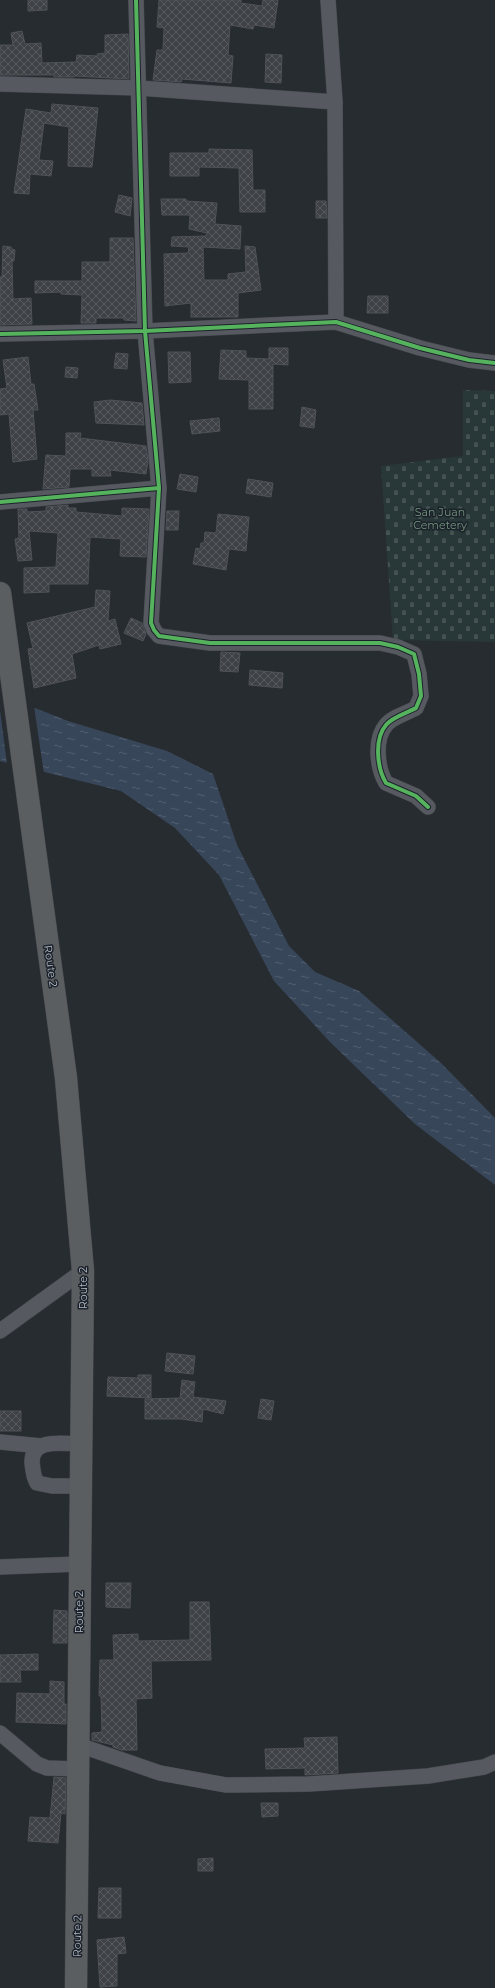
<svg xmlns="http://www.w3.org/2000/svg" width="495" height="1988" font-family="Montserrat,sans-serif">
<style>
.cemetery{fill:url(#cemetery-stones)}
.water{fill:url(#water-ripples)}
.pier{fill:#272c31}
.building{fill:url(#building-cross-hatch);stroke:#4f5359}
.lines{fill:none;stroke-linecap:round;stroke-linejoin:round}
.minor-casing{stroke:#44484c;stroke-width:16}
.highway-casing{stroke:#44484d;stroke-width:23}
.minor{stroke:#565a60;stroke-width:15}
.highway{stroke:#5b5e60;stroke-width:22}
.cycleway-casing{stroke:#1c222b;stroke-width:6}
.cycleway{stroke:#56b35d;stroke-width:4}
.labels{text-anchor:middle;stroke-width:3;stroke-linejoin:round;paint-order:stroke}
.park-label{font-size:11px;fill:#72967a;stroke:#1c222b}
.street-label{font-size:11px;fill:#b1b8c2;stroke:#1c222b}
</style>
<defs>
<pattern id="cemetery-stones" width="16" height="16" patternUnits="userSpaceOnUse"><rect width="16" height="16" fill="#283737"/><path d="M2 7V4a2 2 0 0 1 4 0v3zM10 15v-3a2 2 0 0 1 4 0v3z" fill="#455252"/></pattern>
<pattern id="water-ripples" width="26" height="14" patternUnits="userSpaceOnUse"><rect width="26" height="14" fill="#384659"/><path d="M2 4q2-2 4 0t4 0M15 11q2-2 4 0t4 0" fill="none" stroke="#525f6f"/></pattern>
<pattern id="building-cross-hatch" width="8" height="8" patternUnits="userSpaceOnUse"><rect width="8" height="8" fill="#3e4246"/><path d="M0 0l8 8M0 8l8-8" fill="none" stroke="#585b5f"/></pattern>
</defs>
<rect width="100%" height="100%" fill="#272c31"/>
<polygon class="cemetery" points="463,390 495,391 495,642 393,640 381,466 463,456"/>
<polygon class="water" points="35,708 68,721 167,751 213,774 237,845 289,946 315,972 359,991 441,1063 495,1118 495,1185 415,1124 330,1042 274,981 219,875 175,828 121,791 0,761 0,712"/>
<polygon class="pier" points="34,706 44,774 7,764 0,710"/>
<g class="building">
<polygon points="28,0 47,0 47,10 28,11"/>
<polygon points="159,0 241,0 241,3 262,6 263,0 278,0 274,28 254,25 253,29 230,25 228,55 233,56 231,83 182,79 181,82 153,80 157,50 163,50 164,28 157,27"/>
<polygon points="22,31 25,44 41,43 42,63 76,62 77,55 98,56 97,54 105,53 105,35 128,34 129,79 74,76 74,77 54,77 54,75 0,75 0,45 13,45 11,33"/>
<polygon points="266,54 282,55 281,83 265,82"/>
<polygon points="52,104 98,108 92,167 68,166 69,127 44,123 39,160 53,161 51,176 30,174 29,194 14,193 26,109 51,113"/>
<polygon points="209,149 252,150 253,190 265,190 265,212 240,212 239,168 199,167 199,176 170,176 170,153 209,153"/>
<polygon points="119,195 132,198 130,216 115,212"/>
<polygon points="161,199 186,199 186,201 217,203 215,224 241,226 240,249 203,247 204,280 228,280 228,274 246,272 245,246 255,247 261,290 238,293 238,317 191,317 191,303 165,306 164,254 188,253 189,247 171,246 172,237 206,236 207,233 189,229 190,215 162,215"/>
<polygon points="316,201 326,201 327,218 316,218"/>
<polygon points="110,238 133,238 136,321 124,320 124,318 96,318 96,323 81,323 82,295 61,294 61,292 35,293 35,281 82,281 82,262 110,262"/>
<polygon points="3,246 11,247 12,249 15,250 14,261 12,261 13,299 31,298 32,324 0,325 0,277 2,277"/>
<polygon points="368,296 388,296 388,313 367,313"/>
<polygon points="269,348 288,348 288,365 273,364 273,409 249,409 249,380 219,379 221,350 246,351 246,358 269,359"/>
<polygon points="168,352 190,352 191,382 169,383"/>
<polygon points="116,353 128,354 127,369 114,368"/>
<polygon points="28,357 31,384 34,384 38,410 33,410 37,459 13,462 9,414 0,415 0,389 7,388 3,360"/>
<polygon points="66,367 78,368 77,378 65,377"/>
<polygon points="110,400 142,403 144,425 96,423 94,402"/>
<polygon points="302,407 316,410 314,428 300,426"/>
<polygon points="219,418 220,431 192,434 190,421"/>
<polygon points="66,433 81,433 80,438 146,446 148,461 146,474 110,470 111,476 92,476 92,469 70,469 69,487 43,489 46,455 66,456"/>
<polygon points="180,474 198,477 196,492 177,489"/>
<polygon points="248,479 273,483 271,497 246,493"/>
<polygon points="68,505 68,508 76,508 76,512 122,516 122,508 149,509 146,557 120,556 121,539 90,537 88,584 49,584 49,592 24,593 24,568 56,567 58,533 29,531 32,560 18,561 15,539 19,538 18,509 27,509 27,512 46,511 46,507"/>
<polygon points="167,511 179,511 178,530 166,530"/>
<polygon points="218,514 249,517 246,551 229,549 226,570 193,564 196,548 200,549 201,543 204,543 205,532 216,533"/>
<polygon points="96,590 110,591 108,621 115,619 121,644 100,649 99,645 72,654 76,678 34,688 28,649 33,648 27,623 95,607"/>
<polygon points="131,618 142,623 146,634 143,641 124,633"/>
<polygon points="221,652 240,653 238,672 220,671"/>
<polygon points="250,670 283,673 282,688 249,685"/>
<polygon points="167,1353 195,1356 193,1374 165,1371"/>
<polygon points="138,1375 151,1375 151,1398 107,1396 108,1377 138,1378"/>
<polygon points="182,1380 195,1382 193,1397 226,1401 223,1414 203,1409 202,1422 181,1419 145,1419 145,1399 180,1398"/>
<polygon points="261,1399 274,1401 271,1420 258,1418"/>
<rect x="0" y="1411" width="21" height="20"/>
<polygon points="106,1583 131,1583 130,1608 106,1607"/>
<polygon points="190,1602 209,1602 211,1660 151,1661 152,1698 136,1699 137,1750 122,1750 113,1747 113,1745 92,1740 92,1733 102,1732 101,1696 99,1696 100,1660 114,1660 113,1635 138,1634 138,1641 190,1640"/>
<polygon points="54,1610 67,1611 67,1643 53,1643"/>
<polygon points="38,1654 38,1670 20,1670 21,1682 0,1682 0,1655"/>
<polygon points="50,1681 64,1682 64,1704 66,1704 66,1724 16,1722 17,1693 50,1694"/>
<polygon points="337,1737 338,1773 305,1775 305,1768 266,1769 265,1749 305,1748 304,1738"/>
<polygon points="54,1777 66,1778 65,1814 61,1813 58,1843 28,1841 30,1817 50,1818"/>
<polygon points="261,1803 278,1803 278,1816 262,1817"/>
<polygon points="213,1858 213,1871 198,1871 198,1859"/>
<polygon points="99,1888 121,1888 121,1918 98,1918"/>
<polygon points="124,1937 126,1953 117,1954 117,1986 100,1987 97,1940"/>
</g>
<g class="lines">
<defs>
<g id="minor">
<polyline points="328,0 335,102 336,322"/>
<polyline points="0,84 139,88 335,102"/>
<polyline points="0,334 145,331 336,322 420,348 469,360 495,363"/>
<path d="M159,488l-8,135 3,7 5,6 51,7h170l18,4 16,7 5,20 2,22 -5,12c-9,5 -24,9 -30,17 -12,14 -9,43 0,58l30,13 12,11"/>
<polyline points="0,502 159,488 145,331 136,0"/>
<polyline points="0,1331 83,1271"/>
<polyline points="0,1442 41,1446"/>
<path d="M80,1486h-28l-15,-3c-4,-7 -4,-12 -5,-21 0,-25 32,-18 49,-18"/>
<polyline points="0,1567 79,1564"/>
<polyline points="0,1733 37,1764 47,1768 79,1769"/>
<polyline points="79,1745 160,1773 226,1785 309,1784 428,1776 484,1767 495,1762"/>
</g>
<polyline id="highway" points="0,593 66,1078 83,1271 76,1988"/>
</defs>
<use href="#minor" class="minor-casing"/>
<use href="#highway" class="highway-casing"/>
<use href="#minor" class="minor"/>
<use href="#highway" class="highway"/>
<defs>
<g id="cycleway">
<polyline points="0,334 145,331 336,322 420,348 469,360 495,363"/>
<path d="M159,488l-8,135 3,7 5,6 51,7h170l18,4 16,7 5,20 2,22 -5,12c-9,5 -24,9 -30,17 -12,14 -9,43 0,58l30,13 12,11"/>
<polyline points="0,502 159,488 145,331 136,0"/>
</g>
</defs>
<use href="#cycleway" class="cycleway-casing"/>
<use href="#cycleway" class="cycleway"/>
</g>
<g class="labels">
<g class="park-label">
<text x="440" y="516">San Juan<tspan x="440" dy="13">Cemetery</tspan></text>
</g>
<g class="street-label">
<text transform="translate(51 966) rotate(82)" y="4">Route 2</text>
<text transform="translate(83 1288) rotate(-90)" y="4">Route 2</text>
<text transform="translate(79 1612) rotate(-90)" y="4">Route 2</text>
<text transform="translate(77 1936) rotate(-89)" y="4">Route 2</text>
</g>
</g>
</svg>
